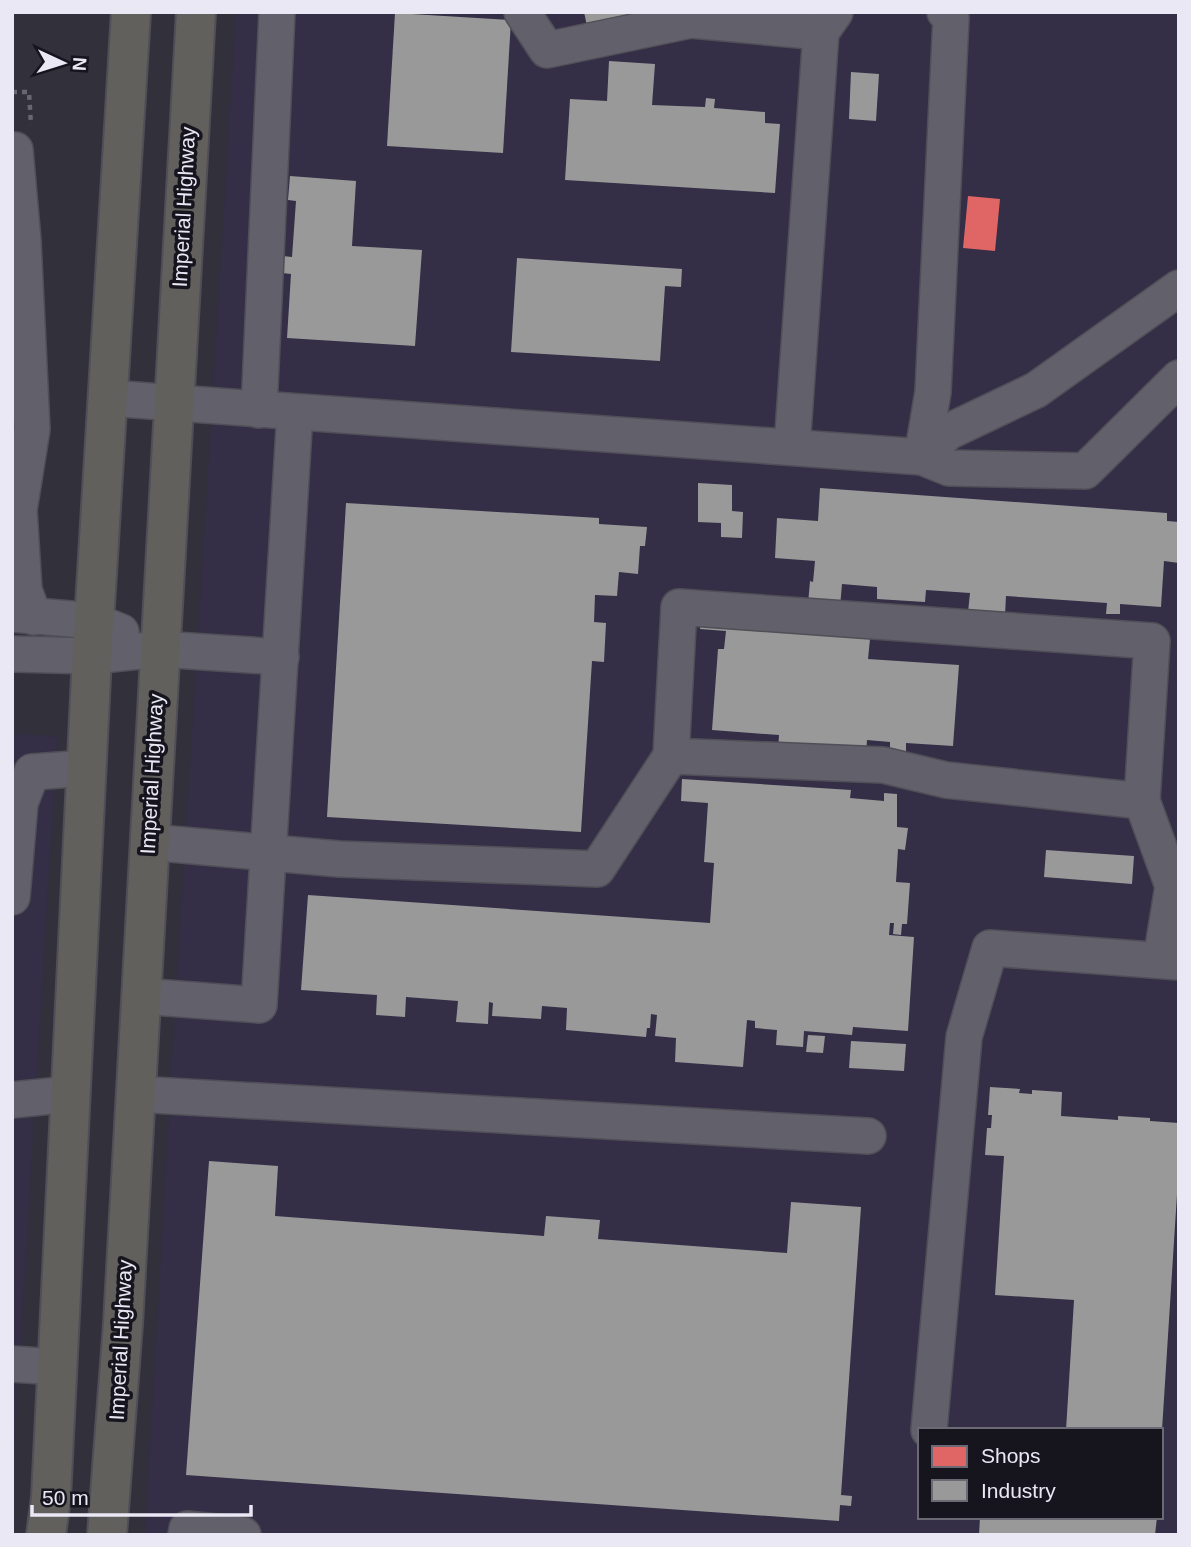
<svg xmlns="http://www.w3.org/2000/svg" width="1191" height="1547" font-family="Helvetica,sans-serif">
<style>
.built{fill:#342e46;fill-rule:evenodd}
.shops{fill:#e06666}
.industry{fill:#999}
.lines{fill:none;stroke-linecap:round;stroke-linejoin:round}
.minor-casing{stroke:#504e57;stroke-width:38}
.major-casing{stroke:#504e57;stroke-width:42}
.path{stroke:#68666e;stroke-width:4.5;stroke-dasharray:5 5;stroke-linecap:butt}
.minor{stroke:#62606a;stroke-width:35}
.major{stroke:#62605d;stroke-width:38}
.labels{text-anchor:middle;stroke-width:7;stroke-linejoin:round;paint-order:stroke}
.street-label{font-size:21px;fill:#eae8f5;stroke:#16151e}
</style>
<rect width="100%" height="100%" fill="#32303a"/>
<g class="built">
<path d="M236,12h943v1523h-1034l28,-493zM920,1430h241v87h-241z"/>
<polygon points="12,733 57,737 12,1489"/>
</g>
<polygon class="shops" points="968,196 1000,199 995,251 963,248"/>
<g class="industry">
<polygon points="584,12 650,12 587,26"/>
<polygon points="395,13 511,20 503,153 387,146"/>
<polygon points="609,61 655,64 652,105 705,107 706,98 715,99 714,108 765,112 765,123 780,124 775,193 565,180 570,99 607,101"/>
<polygon points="851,72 879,74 876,121 849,119"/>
<polygon points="290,176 356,181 352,246 422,250 415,346 287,338 291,274 282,273 283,256 292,257 296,201 288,200"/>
<polygon points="517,258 682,269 681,287 665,286 660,361 511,352"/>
<polygon points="698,483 732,485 732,511 743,512 742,538 721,537 721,523 698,522"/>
<polygon points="820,488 1167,513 1167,521 1179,522 1179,563 1164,561 1161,607 1120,604 1120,614 1106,614 1107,603 1006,596 1005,615 968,612 970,593 926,590 925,602 877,599 877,587 842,584 840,607 808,604 810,581 813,582 815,561 775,558 777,518 818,521"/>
<polygon points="346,503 599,518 599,524 647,527 645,546 640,546 638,574 619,572 617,596 595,595 594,622 606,623 604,662 592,661 581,832 327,817"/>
<polygon points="701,618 871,629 868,659 959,665 953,746 906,743 906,754 890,752 890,742 867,740 866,755 778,749 779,735 712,730 718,649 724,649 726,631 700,629"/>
<polygon points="682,779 851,790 850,798 884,801 884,793 897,794 897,827 908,828 905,850 898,849 896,882 910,883 907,924 902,924 901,935 893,934 894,923 890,923 889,935 914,937 908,1031 853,1027 852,1035 804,1031 803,1047 776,1045 777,1030 755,1028 755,1021 747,1020 743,1067 675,1062 676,1038 655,1036 657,1015 651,1014 650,1028 647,1028 646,1037 566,1030 567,1008 542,1006 541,1019 492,1016 493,1003 489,1002 488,1024 456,1022 458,1001 406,997 405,1017 376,1015 377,995 301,990 308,895 710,923 714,863 704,862 708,803 681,801"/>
<polygon points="1046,850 1134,856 1132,884 1044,877"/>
<polygon points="808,1035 825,1036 823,1053 806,1052"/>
<polygon points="851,1041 906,1044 904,1071 849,1068"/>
<polygon points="990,1087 1020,1089 1019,1093 1032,1094 1032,1090 1062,1092 1061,1116 1118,1120 1118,1116 1150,1118 1150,1121 1179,1123 1179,1163 1162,1430 1066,1430 1074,1300 995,1295 1004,1156 985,1155 987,1128 991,1128 992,1115 988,1115"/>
<polygon points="209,1161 278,1166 275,1216 544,1236 546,1216 600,1220 598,1239 787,1253 791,1202 861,1207 841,1495 852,1496 851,1506 840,1505 839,1521 186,1475"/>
<polygon points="980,1517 1157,1517 1155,1535 979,1535"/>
</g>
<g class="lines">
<defs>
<g id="minor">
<polyline points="522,12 547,50 691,20 821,32"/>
<polyline points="12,150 15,150 23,241 32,429 19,510 24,590 34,617"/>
<polyline points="108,398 922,457 949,468 1085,471 1179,378"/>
<polyline points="259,410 277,12"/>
<polyline points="792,447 821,32 835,12"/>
<polyline points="922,457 933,392 951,18 945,12"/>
<polyline points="922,457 948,432 1036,390 1179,288"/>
<polyline points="12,614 94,621 121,632"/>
<polyline points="12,654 92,656 159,649 281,657"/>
<polyline points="1142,801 946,780 883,765 671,756 679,607 1152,641 1142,801 1173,886 1161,960"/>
<polyline points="149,842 339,859 597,869 671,756"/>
<polyline points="12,897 20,803 32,772 87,768"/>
<polyline points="140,996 259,1005 295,412"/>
<polyline points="135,1094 868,1136"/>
<polyline points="12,1100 71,1094"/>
<polyline points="12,1364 57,1367"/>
<polyline points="929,1430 964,1037 990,948 1179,962"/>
<polyline points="186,1535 187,1529 243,1535"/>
</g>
<g id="major">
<polyline points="46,1535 51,1498 92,656 131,12"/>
<polyline points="107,1535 123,1324 196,12"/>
</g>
</defs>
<use href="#minor" class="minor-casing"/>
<use href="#major" class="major-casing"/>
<polyline class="path" points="12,92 29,92 31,125"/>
<use href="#minor" class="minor"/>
<use href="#major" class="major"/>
</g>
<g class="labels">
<g class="street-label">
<text transform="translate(184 207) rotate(-87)" y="7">Imperial Highway</text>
<text transform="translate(152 774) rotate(-87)" y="7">Imperial Highway</text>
<text transform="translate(121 1340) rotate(-87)" y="7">Imperial Highway</text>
</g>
</g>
<rect width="1191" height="1547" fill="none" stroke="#eae8f5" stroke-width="28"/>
<rect x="918" y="1428" width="245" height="91" fill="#16151e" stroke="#6b6974" stroke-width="2"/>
<rect x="932" y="1446" width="35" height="21" fill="#e06666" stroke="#6b6974" stroke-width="2"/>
<text x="981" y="1463" font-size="21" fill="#eae8f5">Shops</text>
<rect x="932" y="1480" width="35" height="21" fill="#999999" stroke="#6b6974" stroke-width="2"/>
<text x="981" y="1498" font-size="21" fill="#eae8f5">Industry</text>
<g transform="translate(63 63) rotate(94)" stroke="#16151e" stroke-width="5" paint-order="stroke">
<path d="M0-5L12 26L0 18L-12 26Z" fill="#eae8f5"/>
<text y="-10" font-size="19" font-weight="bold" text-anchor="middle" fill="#eae8f5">N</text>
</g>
<path d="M32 1505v10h219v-10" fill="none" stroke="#eae8f5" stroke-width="3.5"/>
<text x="42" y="1505" font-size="21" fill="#eae8f5" stroke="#16151e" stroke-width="5" paint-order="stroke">50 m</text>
</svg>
